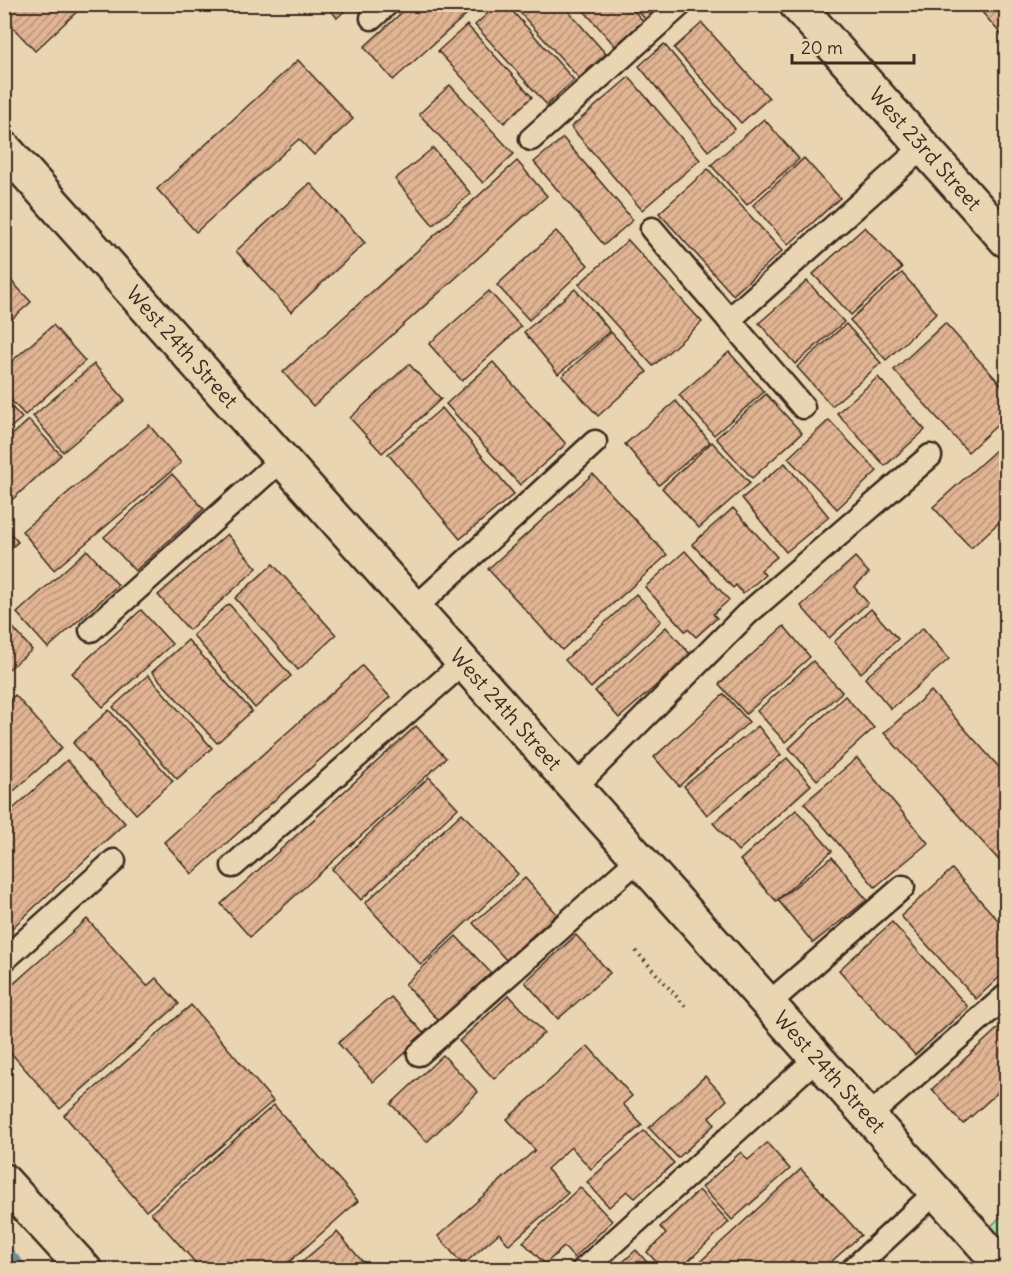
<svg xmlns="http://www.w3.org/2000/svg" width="1011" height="1274" font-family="Delius,sans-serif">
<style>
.forest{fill:url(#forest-firs);stroke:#718562;stroke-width:1.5}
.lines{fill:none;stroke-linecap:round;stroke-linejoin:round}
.stream{stroke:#699195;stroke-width:12}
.building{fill:url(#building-hatch);stroke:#3b2a1e;stroke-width:1.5}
.service-casing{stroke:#3b2a1e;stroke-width:27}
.minor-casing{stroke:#3b2a1e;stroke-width:38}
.tertiary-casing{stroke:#3b2a1e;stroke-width:38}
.path{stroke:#3b2a1e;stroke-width:4;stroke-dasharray:1.5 4.5;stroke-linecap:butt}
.service{stroke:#ead5b3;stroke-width:22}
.minor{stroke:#ead5b3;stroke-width:33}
.tertiary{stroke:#ead5b3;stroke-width:33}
.labels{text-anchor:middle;stroke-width:6;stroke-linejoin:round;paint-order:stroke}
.street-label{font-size:21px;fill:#3b2a1e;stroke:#ead5b3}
</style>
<defs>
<pattern id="forest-firs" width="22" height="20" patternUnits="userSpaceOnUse" patternTransform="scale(1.5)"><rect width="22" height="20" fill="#a7e0a5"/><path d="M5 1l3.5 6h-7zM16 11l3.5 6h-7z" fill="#91c08e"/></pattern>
<pattern id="building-hatch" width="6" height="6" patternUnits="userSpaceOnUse" patternTransform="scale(1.5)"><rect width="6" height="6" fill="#e1b493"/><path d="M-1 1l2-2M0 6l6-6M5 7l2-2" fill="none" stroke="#b89377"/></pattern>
</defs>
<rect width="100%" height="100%" fill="#ead5b3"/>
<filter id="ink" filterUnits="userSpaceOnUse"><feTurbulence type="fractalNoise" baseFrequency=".0167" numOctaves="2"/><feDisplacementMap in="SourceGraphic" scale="12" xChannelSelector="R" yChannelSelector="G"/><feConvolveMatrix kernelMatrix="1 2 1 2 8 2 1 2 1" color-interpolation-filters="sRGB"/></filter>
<g filter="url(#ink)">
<polygon class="forest" points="1006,1212 1006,1243 991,1226"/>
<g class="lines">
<polyline class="stream" points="4,1249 23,1270"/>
</g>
<g class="building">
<polygon points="6,4 85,4 35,51 4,18"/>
<polygon points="326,4 352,4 337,18"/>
<polygon points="411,4 478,4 393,80 364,47"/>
<polygon points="498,4 506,4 574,80 547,105 475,25"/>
<polygon points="512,4 562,4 606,54 579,78"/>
<polygon points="578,4 628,4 643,21 615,46"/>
<polygon points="632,4 661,4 645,19"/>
<polygon points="975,4 1006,4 1006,40"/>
<polygon points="702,23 769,98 741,123 674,48"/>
<polygon points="467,25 532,97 504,123 438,51"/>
<polygon points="664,44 735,129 708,151 639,66"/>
<polygon points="298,60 353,119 314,155 299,139 196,232 157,189"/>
<polygon points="629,77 700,160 642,210 571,127"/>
<polygon points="450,85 514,154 483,183 419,114"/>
<polygon points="764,119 799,159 747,205 711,165"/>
<polygon points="563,138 633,220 604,245 534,162"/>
<polygon points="433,148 471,194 433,225 395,179"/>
<polygon points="804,158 840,198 788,245 753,205"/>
<polygon points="517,161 547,196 313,406 283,372"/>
<polygon points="708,169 782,251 733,295 659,213"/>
<polygon points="310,183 365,243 291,312 236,251"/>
<polygon points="865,227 902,268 851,315 813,274"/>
<polygon points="556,231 588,265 529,320 497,285"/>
<polygon points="628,240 702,322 653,366 579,284"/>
<polygon points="4,273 31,302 4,326"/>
<polygon points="902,273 937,313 886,360 850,320"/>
<polygon points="807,281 844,322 795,364 759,323"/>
<polygon points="575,289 610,331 558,374 524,332"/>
<polygon points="489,291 521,327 462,381 429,344"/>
<polygon points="945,323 1006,390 1006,417 968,452 894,370"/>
<polygon points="846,324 881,363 832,406 797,367"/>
<polygon points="53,325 85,361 25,415 4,393 4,368"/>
<polygon points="611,332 647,372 598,416 562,376"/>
<polygon points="729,352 764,392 714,435 679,395"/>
<polygon points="493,362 566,444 520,485 446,404"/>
<polygon points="94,364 125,400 63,452 33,416"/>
<polygon points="409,364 441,399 382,453 350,418"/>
<polygon points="878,377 925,430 885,466 837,413"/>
<polygon points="766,394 802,433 752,478 716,438"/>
<polygon points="4,399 22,418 4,433"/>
<polygon points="676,401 710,442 659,485 625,444"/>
<polygon points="442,408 514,494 460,539 388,454"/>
<polygon points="29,420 61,455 4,507 4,442"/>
<polygon points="829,420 877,471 837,509 788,458"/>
<polygon points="149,425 181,463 54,570 22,531"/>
<polygon points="1006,441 1006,516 971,548 933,507"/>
<polygon points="712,442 750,483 699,528 662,488"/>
<polygon points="785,463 829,517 786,552 742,498"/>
<polygon points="172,474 204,509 135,571 104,537"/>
<polygon points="593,474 667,555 562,650 488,569"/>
<polygon points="733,508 777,557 761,570 765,575 743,594 736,585 733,588 692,544"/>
<polygon points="4,526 18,542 4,554"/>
<polygon points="227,534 257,568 189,630 158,595"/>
<polygon points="1006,547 1006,560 1000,553"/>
<polygon points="87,550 118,585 48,648 17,613"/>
<polygon points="685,551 729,600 713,614 717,618 696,637 688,629 685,631 645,587"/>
<polygon points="855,557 869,573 854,587 868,603 829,638 801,606"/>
<polygon points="273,564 336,635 298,670 235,598"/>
<polygon points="636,594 661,621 591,688 565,660"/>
<polygon points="229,604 291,676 255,708 193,635"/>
<polygon points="871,609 898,639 861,673 834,642"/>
<polygon points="141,610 172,644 103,707 72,673"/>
<polygon points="4,617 32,650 4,673"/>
<polygon points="784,626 810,657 746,714 719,684"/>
<polygon points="666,627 691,655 619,718 595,691"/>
<polygon points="923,628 949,659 891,709 865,678"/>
<polygon points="188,640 252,711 217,743 152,672"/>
<polygon points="813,661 842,692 785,742 757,711"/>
<polygon points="362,666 390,697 192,874 164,842"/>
<polygon points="148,675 212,748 177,779 113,707"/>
<polygon points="931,691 1006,775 1006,868 884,733"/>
<polygon points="724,694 749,722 679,786 654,757"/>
<polygon points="15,695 62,748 7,797 4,794 4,705"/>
<polygon points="845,696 874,728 817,780 789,748"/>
<polygon points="109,710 173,781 136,814 73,743"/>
<polygon points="416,726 446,758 250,937 221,904"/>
<polygon points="758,726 781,755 707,815 684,786"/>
<polygon points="787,758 811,785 738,851 713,823"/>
<polygon points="857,758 928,843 875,887 804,803"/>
<polygon points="67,760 125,823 12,928 4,920 4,817"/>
<polygon points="429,777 458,808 361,900 332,869"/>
<polygon points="796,810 832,851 776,901 740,860"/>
<polygon points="462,813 518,874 421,965 365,903"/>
<polygon points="832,857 867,900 813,943 778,900"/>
<polygon points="952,869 1006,929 1006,971 976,999 901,916"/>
<polygon points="525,878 557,914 506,960 473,923"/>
<polygon points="87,919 147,986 156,978 179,1004 60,1109 4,1045 4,992"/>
<polygon points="892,922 968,1007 915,1055 839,970"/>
<polygon points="576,935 610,973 558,1019 525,982"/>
<polygon points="456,936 492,974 440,1022 405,984"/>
<polygon points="509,995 544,1033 494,1079 459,1041"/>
<polygon points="391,997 425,1035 373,1082 338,1043"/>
<polygon points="191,1005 273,1101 146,1211 64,1115"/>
<polygon points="1006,1021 1006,1085 963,1124 932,1089"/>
<polygon points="588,1046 632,1096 623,1104 642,1125 591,1169 571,1147 547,1169 568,1193 509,1245 499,1233 463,1265 438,1236 535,1150 507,1119"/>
<polygon points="443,1055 478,1092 427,1142 391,1104"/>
<polygon points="705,1076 727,1100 709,1117 715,1124 678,1158 649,1128"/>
<polygon points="274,1105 358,1201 280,1270 202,1270 151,1213"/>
<polygon points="644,1131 674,1163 635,1198 627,1191 609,1207 587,1182"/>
<polygon points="767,1143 790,1169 732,1220 702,1187 741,1152 748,1160"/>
<polygon points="801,1169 861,1235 822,1270 691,1270"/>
<polygon points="580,1187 612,1221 574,1258 564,1247 545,1264 523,1242"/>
<polygon points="699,1190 729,1222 679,1270 664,1270 647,1252 666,1234 660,1227"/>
<polygon points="337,1232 367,1267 364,1270 292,1270"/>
<polygon points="636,1250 654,1270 614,1270"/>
</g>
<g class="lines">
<defs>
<g id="service">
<polyline points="372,18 387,4"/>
<polyline points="531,139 681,4"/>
<polyline points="652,229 729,320"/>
<polyline points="803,407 729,320 923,147"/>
<polyline points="415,608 595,442"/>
<polyline points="91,630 282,459"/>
<polyline points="575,787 747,614 930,456"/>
<polyline points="233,866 463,663"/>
<polyline points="4,960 114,861"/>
<polyline points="769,1003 903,887"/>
<polyline points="419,1054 639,859"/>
<polyline points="870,1115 1006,996"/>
<polyline points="583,1270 818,1057"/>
<polyline points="852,1270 936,1192"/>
</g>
<g id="minor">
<path id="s1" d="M796,4l210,236"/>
<polyline points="4,1181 85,1270"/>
</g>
<g id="tertiary">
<path id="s2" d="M4,148l1002,1122"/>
</g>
</defs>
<use href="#service" class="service-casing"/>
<use href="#minor" class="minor-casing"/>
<use href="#tertiary" class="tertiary-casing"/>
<g class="path">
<polyline points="4,71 7,87"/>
<polyline points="636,951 686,1007"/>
</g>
<use href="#service" class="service"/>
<use href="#minor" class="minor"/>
<use href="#tertiary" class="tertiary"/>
</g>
</g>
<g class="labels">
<g class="street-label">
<text dy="7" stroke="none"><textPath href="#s1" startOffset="194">West 23rd Street</textPath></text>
<text dy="7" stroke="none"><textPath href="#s2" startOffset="267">West 24th Street</textPath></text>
<text dy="7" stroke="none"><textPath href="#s2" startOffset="753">West 24th Street</textPath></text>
<text dy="7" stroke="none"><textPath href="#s2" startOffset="1239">West 24th Street</textPath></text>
</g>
</g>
<rect width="1011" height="1274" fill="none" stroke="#ead5b3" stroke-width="24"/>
<rect x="12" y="12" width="987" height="1250" fill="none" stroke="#3b2a1e" stroke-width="2" filter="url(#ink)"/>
<path d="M792 54v9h122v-9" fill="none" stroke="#3b2a1e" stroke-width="3"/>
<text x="801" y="54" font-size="18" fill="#3b2a1e" stroke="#ead5b3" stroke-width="4.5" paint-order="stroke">20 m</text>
</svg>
